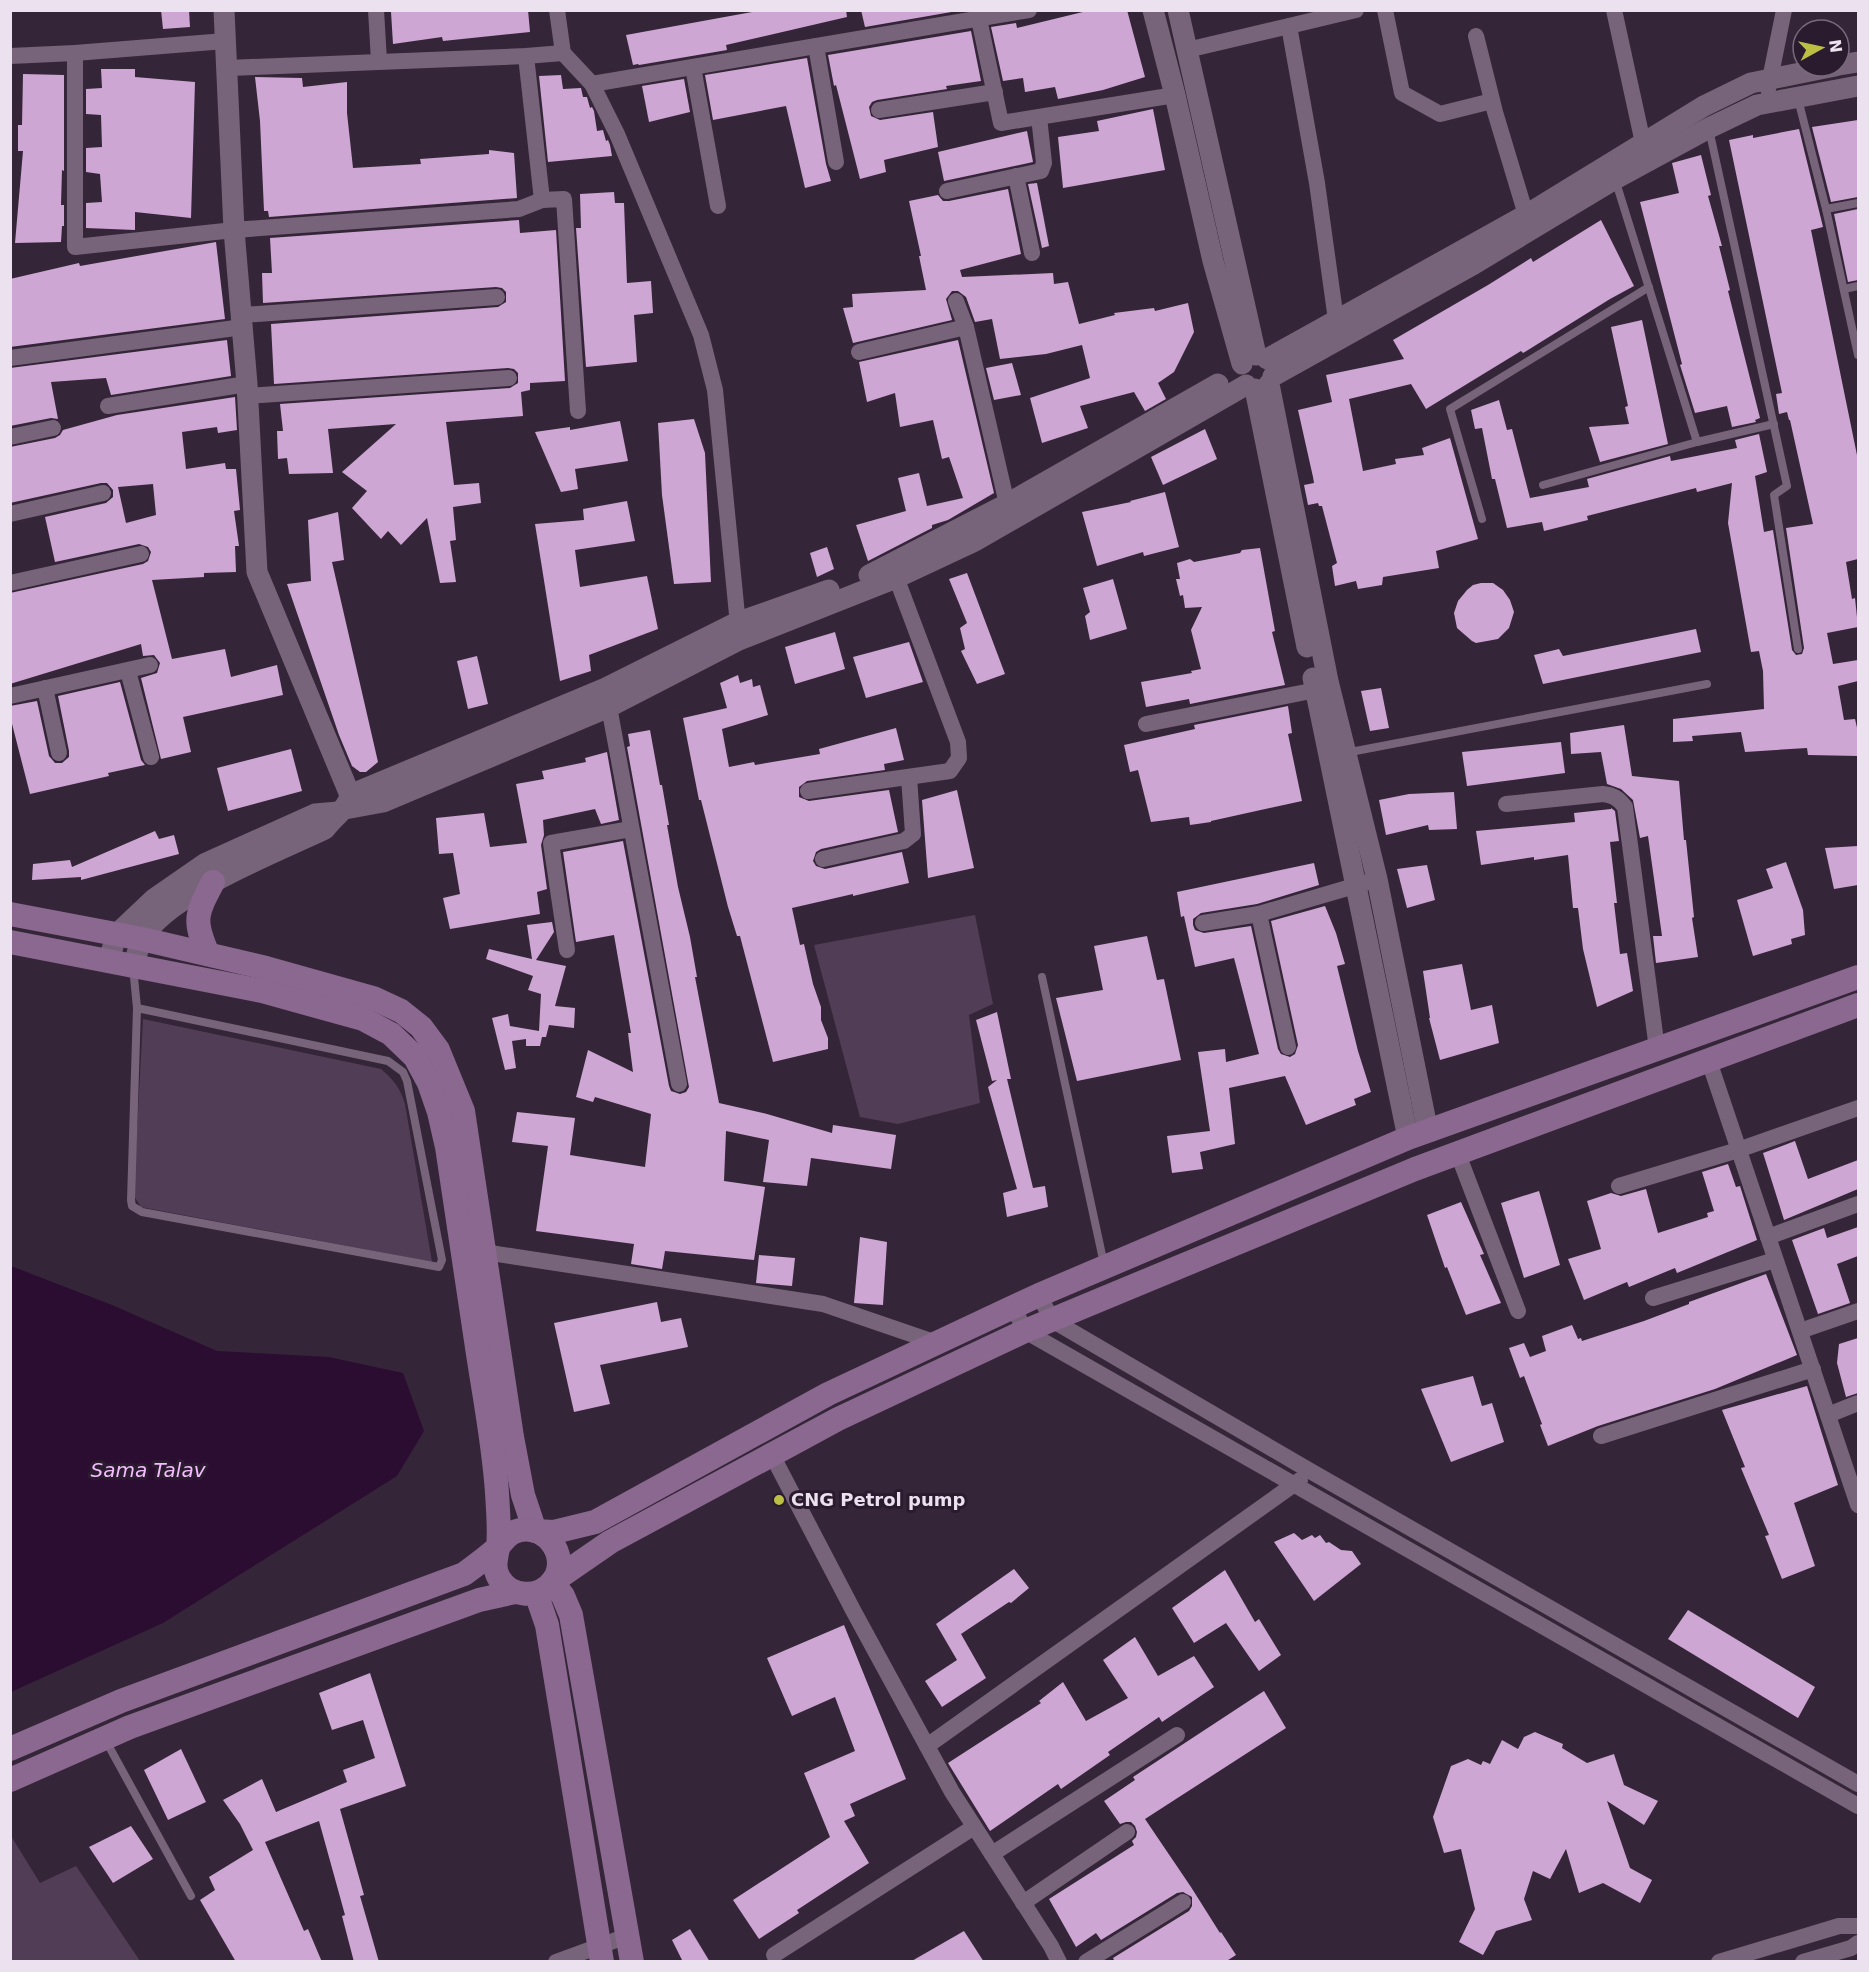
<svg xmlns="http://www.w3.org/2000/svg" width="1869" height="1972" font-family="'DejaVu Sans',sans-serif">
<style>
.green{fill:#523d56}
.water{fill:#2c0d32}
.building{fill:#cda6d3;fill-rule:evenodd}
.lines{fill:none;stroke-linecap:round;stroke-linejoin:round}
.service{stroke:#77647a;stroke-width:8}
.minor{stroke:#77647a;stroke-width:16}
.tertiary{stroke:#77647a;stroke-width:21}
.secondary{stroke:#8a688f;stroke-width:24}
.poi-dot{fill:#bbc044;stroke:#2b1b2e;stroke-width:2}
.labels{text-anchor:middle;stroke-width:6;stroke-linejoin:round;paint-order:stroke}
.poi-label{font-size:18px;font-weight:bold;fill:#ece1ee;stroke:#2b1b2e;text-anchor:start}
.water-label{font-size:20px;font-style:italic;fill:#f3bcfd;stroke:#2b1b2e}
</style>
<rect width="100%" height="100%" fill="#352538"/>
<g class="green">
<polygon points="975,915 993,1004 969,1015 980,1103 898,1124 860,1117 814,945"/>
<path d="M143,1019l238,50c13,11 19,19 24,35l27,158 -291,-55 -7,-11v-9z"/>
<polygon points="11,1836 40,1883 76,1866 140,1961 11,1961"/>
</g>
<polygon class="water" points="11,1266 112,1305 217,1351 329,1357 403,1373 424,1431 397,1476 163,1623 11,1692"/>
<g class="building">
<polygon points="161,10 189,10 190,27 163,29"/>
<polygon points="412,10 528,10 530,32 443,41 442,37 393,44 391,12"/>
<polygon points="763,10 846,10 847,17 726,45 727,50 639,65 638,64 633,65 626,35"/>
<polygon points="861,10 963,10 865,27"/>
<polygon points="1091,10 1127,10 1145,77 1103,90 1058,99 1055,87 1025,92 1023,78 1003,81 991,27 1016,23 1017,28"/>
<polygon points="971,31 981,81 946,86 947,89 877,100 872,102 869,107 871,116 880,120 933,112 938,147 884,160 886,172 860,179 836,85 834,86 828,55"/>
<polygon points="807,58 826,164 831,181 805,188 786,106 713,120 705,75"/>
<polygon points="101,69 135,69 135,77 195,82 191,218 135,212 135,230 86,228 86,203 102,202 100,174 86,172 86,148 102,147 101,115 86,114 86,89 102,88"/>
<polygon points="23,74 64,75 64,171 62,170 61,205 64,205 64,226 62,226 61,242 15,243 23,151 18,151 18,125 22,125"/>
<polygon points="561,75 563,89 581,88 583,97 587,97 590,108 592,107 594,111 597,131 603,130 606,141 608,140 610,145 612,156 548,162 539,76"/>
<polygon points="255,77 302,78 303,87 347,82 347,113 353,168 421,164 420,159 489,154 489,150 514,153 517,198 269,217 268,211 264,211 260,121"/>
<polygon points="684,79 690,112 649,122 642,86"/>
<polygon points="1153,109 1165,170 1063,188 1058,137 1099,131 1097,121"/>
<polygon points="1858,120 1858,197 1831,202 1812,127"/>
<polygon points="1799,129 1823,227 1811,230 1858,460 1858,559 1846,562 1852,599 1855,598 1858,627 1827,633 1833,664 1858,660 1858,681 1838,686 1844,720 1855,719 1858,732 1858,756 1808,755 1807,748 1745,752 1741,732 1692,736 1693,741 1673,742 1673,719 1764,709 1763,671 1759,651 1751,652 1728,523 1732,483 1697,492 1696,488 1587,516 1588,520 1544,531 1542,522 1507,528 1495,479 1492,479 1482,428 1475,429 1471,410 1499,400 1507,430 1512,429 1530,498 1589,487 1587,479 1670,456 1671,461 1737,448 1735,440 1759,434 1767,472 1755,476 1764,532 1773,530 1792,650 1796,655 1802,654 1804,648 1786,528 1813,524 1790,420 1789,420 1787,412 1779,414 1776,394 1782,393 1729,140 1753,135 1753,138"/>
<polygon points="1027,131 1033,162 944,181 938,152"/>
<polygon points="1701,155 1711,195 1708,196 1722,246 1719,246 1730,290 1728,291 1760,418 1755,420 1756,422 1732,427 1727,406 1695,413 1680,365 1682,364 1640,202 1679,193 1672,163"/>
<polygon points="1037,183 1049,246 1042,248 1028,184"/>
<polygon points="1008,189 1021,254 960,270 962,277 1053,273 1054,284 1068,282 1079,324 1115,315 1114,313 1154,308 1155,311 1188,303 1194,332 1174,372 1158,383 1166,399 1145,411 1134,392 1080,406 1088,428 1042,443 1030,398 1090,378 1082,345 1046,354 1000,359 992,319 975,322 966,297 958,291 952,291 946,299 952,320 853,343 843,308 853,307 852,294 926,290 919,256 921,256 909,201 938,195 943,201 949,201"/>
<polygon points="614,192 615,203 624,203 627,283 651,281 653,313 634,315 637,362 586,367 576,228 581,228 580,194"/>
<polygon points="1858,209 1858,280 1848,282 1834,214"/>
<polygon points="519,220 520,233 556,230 565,381 530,383 530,390 521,392 523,416 446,422 454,485 479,483 481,503 453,507 456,540 450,541 456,582 440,583 427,518 401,545 388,531 381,539 352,508 367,491 342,472 396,424 328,429 333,473 289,474 287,458 278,459 277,431 283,431 280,404 510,388 518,383 518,373 514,369 508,368 274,384 271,324 498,307 506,302 506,292 502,288 496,287 263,303 262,273 272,273 270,238"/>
<polygon points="1601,220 1634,286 1610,299 1523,353 1521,351 1426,409 1411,384 1349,399 1363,471 1396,464 1395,459 1424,455 1422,448 1450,438 1478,539 1436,551 1439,568 1383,577 1382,585 1358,589 1356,581 1335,586 1332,566 1337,563 1322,506 1319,506 1318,503 1308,505 1304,485 1314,483 1313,477 1298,410 1332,402 1326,375 1404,359 1393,340 1488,285 1531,258 1533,262"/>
<polygon points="216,242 225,319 10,347 10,279 79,263 80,266"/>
<polygon points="1642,320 1668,444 1600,462 1589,427 1629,424 1625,407 1628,406 1611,327"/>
<polygon points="227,340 231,376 111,395 106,378 51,382 58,419 51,418 10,426 10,368"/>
<polygon points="958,340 994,493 948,520 932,525 932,528 868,561 856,525 906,511 898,478 919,473 927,506 963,498 949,457 942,459 933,420 900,427 895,393 867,402 859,362"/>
<polygon points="1012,363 1021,395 994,400 986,368"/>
<path d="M235,397l2,33 -19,3 -1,-6 -35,5 4,37 39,-6 1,6h10l4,41 -6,1 5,35h-4l1,26 -32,1v4l-52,3 20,79 53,-10 6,28 46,-12 6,30 -100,22 8,35 -30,7 -20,-81 16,-5 3,-10 -6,-8 -11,1 -2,-12 -131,40v-91l133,-29 5,-3 3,-9 -3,-5 -9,-3 -84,18 -10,-45 61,-14 7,-6v-7l-6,-7h-6l-91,20v-56l45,-9 5,-3 3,-5 54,-15zM153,484l3,31 -30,8 -8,-36z"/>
<polygon points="694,419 705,453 711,582 674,584 662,495 658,423"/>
<polygon points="620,421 628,461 575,469 578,489 561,492 535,432 570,427 570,430"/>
<polygon points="1205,429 1217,459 1163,485 1151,457"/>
<polygon points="1165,492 1179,547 1144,556 1143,552 1097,566 1082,512 1131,502 1130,501"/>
<polygon points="627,501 635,541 575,550 580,587 647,576 658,629 589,655 591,671 560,681 535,524 584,520 583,509"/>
<polygon points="338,512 344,560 332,562 378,762 366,772 360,772 352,766 339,735 287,584 311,581 308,520"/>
<polygon points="827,547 834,569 817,577 810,553"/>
<polygon points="1260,548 1275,631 1272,632 1285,685 1190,704 1189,699 1146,707 1141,682 1192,673 1191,671 1201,669 1191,630 1202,607 1185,608 1183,595 1180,596 1176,579 1180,579 1177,563 1190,559 1194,562 1240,553 1242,550"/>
<polygon points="967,573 1005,674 977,684 961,651 965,649 960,628 967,623 949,579"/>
<polygon points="1113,579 1127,629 1090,640 1085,616 1090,612 1083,588"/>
<polygon points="1481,583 1493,583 1503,590 1510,600 1514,612 1509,628 1498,639 1476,643 1472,641 1457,628 1454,613 1458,601 1467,590 1473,585"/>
<polygon points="1696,629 1701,652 1543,684 1534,655 1559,649 1563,656"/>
<polygon points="835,632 845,669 795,684 785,647"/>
<polygon points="909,642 923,682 866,698 853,657"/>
<polygon points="477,656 488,704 468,709 457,661"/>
<polygon points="738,675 740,683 752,679 753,687 760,685 768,715 722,729 729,767 754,762 755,765 820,754 819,749 896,728 904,760 884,764 885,770 807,781 799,787 799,797 809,801 889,790 898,832 821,849 816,852 813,861 816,866 825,869 902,852 909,883 853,896 853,894 792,908 800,945 804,944 813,984 821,1007 821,1020 828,1038 828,1049 773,1062 740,936 737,936 728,907 701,800 699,800 683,718 727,708 720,683"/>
<polygon points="120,682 141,760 145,765 108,773 109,776 30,794 10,716 10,706 37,701 49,756 55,763 62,763 69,757 69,751 58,696"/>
<polygon points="1381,688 1389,728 1370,731 1361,691"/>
<polygon points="1288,706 1292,733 1288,734 1302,801 1211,821 1211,822 1190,825 1189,817 1151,822 1138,770 1130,772 1124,745 1195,729 1194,725"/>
<polygon points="1624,725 1632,776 1679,781 1684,840 1686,840 1694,917 1692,918 1698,957 1656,963 1653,936 1662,936 1648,836 1640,838 1633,800 1621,789 1607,784 1601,752 1571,754 1570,733"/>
<polygon points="650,730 660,785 662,785 669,825 667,825 678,887 690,937 697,977 695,977 719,1103 767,1114 832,1133 833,1125 896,1135 891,1169 811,1158 807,1186 763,1182 769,1140 726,1131 724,1181 765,1187 754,1260 665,1251 662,1269 631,1264 634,1244 536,1231 548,1146 512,1142 517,1112 575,1118 570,1155 645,1167 651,1114 595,1097 593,1102 576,1097 588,1050 633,1072 628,1033 631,1033 614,935 576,942 563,852 623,841 669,1086 671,1091 680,1094 686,1092 689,1087 627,747 630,746 628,734"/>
<polygon points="1561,742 1565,773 1467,786 1462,752"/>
<polygon points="291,749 302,791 228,811 217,768"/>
<polygon points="607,752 619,820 601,824 595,809 543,820 544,835 541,845 547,889 537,892 540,914 450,929 443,898 460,894 453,853 439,854 436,818 484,813 490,847 527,843 516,784 544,779 542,771 586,762 585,758"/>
<polygon points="957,790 974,868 928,878 922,800"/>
<polygon points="1454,792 1457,829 1429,830 1428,825 1386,835 1379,800 1409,794"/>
<polygon points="1611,808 1615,811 1619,841 1610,842 1617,903 1614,903 1620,954 1627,953 1633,991 1597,1007 1583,949 1578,908 1573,908 1568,855 1534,860 1534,857 1481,865 1476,831 1575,822 1574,813 1611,809"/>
<polygon points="155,831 159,839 174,835 179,854 81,880 81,877 32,880 33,864 70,860 72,867"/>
<polygon points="1858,846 1858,885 1834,889 1825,848"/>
<polygon points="1786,862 1803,910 1805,935 1791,939 1792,944 1753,956 1737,900 1773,888 1766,869"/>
<polygon points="1314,863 1319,885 1257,904 1201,913 1193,919 1193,925 1195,930 1204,933 1251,926 1278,1049 1281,1054 1290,1057 1295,1054 1298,1045 1271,921 1325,906 1336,933 1345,964 1337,966 1358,1051 1371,1092 1354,1099 1356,1105 1306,1125 1285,1076 1229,1088 1235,1144 1200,1152 1203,1169 1172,1173 1167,1136 1210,1131 1198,1052 1225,1049 1226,1062 1259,1054 1234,958 1195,967 1184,916 1181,917 1177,892"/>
<polygon points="1427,865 1435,900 1407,908 1397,869"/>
<polygon points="552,922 554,932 536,960 566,966 555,1006 575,1008 574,1028 549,1025 546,1037 542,1037 540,1046 526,1046 526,1039 512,1041 516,1068 505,1070 492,1018 508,1014 510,1026 539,1031 541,994 528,990 533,976 486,959 489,949 532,959 527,925"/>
<polygon points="1147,936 1157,980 1164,979 1181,1060 1077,1081 1056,998 1103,990 1094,946"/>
<polygon points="1462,964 1471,1010 1492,1005 1499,1043 1440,1060 1429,1018 1430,1018 1423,971"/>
<polygon points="997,1012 1011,1079 1007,1079 1033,1188 1045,1186 1048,1207 1007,1217 1003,1193 1017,1189 988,1087 997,1080 992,1081 976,1020"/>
<polygon points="1795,1141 1808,1179 1858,1160 1858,1189 1784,1220 1763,1153"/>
<polygon points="1728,1164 1736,1187 1740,1186 1757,1240 1677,1273 1675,1268 1629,1287 1627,1282 1584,1300 1568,1259 1601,1249 1587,1201 1611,1193 1621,1196 1646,1189 1658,1233 1708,1217 1707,1213 1714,1211 1702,1172"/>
<polygon points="1539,1191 1560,1265 1524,1278 1501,1203"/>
<polygon points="1461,1202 1484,1254 1480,1255 1501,1303 1466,1315 1447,1267 1445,1268 1427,1215"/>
<polygon points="1858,1227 1858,1256 1837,1264 1850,1303 1818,1314 1792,1240 1824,1228 1827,1238"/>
<polygon points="860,1237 887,1242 883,1305 854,1303"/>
<polygon points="759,1255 795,1258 792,1286 756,1283"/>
<polygon points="1766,1274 1797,1355 1715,1389 1598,1426 1548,1446 1540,1425 1542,1424 1524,1376 1520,1378 1509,1348 1524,1343 1530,1357 1546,1351 1542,1336 1572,1325 1578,1339 1581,1338 1582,1341 1644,1321 1689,1304 1689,1302"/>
<polygon points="657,1302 661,1322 681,1318 688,1347 600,1365 610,1404 574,1412 554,1323"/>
<polygon points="1858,1338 1858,1393 1846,1397 1837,1363 1839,1344"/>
<polygon points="1473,1376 1482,1406 1492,1403 1504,1442 1451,1462 1421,1389"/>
<polygon points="1807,1386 1838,1485 1794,1503 1815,1566 1782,1579 1765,1536 1769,1535 1741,1468 1745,1467 1722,1410"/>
<polygon points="1294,1533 1302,1540 1312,1535 1315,1538 1320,1535 1326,1543 1329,1542 1341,1550 1352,1551 1361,1564 1314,1601 1274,1542"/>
<polygon points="1014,1569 1029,1588 1011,1603 1009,1602 961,1634 986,1678 942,1707 925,1681 957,1660 936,1624"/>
<polygon points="1225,1570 1255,1622 1259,1619 1281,1655 1259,1671 1226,1623 1194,1643 1172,1608"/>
<polygon points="1688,1610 1815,1687 1798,1718 1668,1639"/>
<polygon points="844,1625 906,1779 850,1804 855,1816 844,1821 869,1863 797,1910 799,1913 759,1939 733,1900 830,1837 804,1773 855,1751 835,1697 792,1716 767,1658"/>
<polygon points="1135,1637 1158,1676 1194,1656 1214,1687 1162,1722 1159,1717 1108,1752 1110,1755 1061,1789 1058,1784 990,1831 948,1763 1041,1703 1039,1701 1063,1682 1086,1721 1128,1698 1103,1660"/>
<polygon points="370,1673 406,1786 340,1809 364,1895 360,1896 379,1962 354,1962 342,1916 345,1915 319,1821 265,1842 304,1931 308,1929 322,1962 236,1962 200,1900 215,1890 209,1877 253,1850 240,1824 223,1800 262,1779 276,1812 347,1782 343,1770 375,1758 363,1720 332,1730 319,1693"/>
<polygon points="1264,1691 1286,1728 1145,1819 1191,1887 1220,1933 1221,1932 1236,1955 1225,1962 1115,1962 1113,1958 1189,1911 1192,1906 1192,1897 1183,1892 1177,1893 1101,1940 1096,1933 1076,1947 1049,1899 1134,1845 1132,1841 1136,1837 1137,1832 1135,1826 1131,1822 1126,1822 1120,1824 1104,1801 1135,1780 1133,1777"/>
<polygon points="1535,1732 1563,1744 1562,1748 1587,1763 1614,1754 1624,1785 1658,1801 1644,1825 1607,1801 1630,1868 1652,1880 1640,1903 1603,1883 1579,1893 1566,1849 1550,1879 1533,1871 1524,1899 1532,1920 1496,1931 1483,1955 1459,1942 1475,1909 1461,1849 1444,1853 1433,1817 1451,1766 1468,1759 1481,1765 1483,1761 1490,1764 1502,1740 1518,1749 1524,1737"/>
<polygon points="181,1749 206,1802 168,1820 144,1770"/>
<polygon points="131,1826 153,1859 113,1883 89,1847"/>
<polygon points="690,1929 710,1962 683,1962 672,1940"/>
<polygon points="964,1931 984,1962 910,1962"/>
</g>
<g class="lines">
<g class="service">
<polyline points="1798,99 1826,209 1858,355"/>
<polyline points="1709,129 1787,486 1774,495 1798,649"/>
<polyline points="1615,179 1697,442"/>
<polyline points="1826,209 1858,203"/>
<polyline points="1844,289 1858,286"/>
<polyline points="1543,485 1697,442 1774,424"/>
<polyline points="1482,519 1450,409 1649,287"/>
<polyline points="1345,753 1707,684"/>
<polyline points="133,967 137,1008 131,1200 132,1206 142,1212 439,1267 442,1260 407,1081 403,1072 388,1061 137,1008"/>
<polyline points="1042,977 1104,1264"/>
<polyline points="106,1741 191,1896"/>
</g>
<g class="minor">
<polyline points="376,10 379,61"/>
<polyline points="557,10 563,53 592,84 617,134 701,335 715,390 739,635"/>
<polyline points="1385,10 1402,93 1440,114 1492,101"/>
<polyline points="1614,10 1643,143"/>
<polyline points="979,19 1001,123 1175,95"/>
<polyline points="1289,26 1356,10"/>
<polyline points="1476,36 1495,112 1526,215"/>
<polyline points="816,46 836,162"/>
<polyline points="1187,50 1289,26 1317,183 1336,320"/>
<polyline points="75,53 75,247 234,230 519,209 542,200"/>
<polyline points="10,56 75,53 225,41"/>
<polyline points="526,56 542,200 564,199 578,411"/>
<polyline points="693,67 718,206"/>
<polyline points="228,68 526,56 563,53"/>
<polyline points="592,84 1029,10"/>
<polyline points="1768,89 1784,10"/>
<polyline points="879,110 995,92"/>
<polyline points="1016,176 1032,253"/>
<polyline points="947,191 1041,171 1044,163 1039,117"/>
<polyline points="956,301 966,327 1007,504"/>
<polyline points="242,315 497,297"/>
<polyline points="859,352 966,327"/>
<polyline points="10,358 243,327"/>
<polyline points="248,396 509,378"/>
<polyline points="108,406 247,384"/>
<polyline points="10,437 53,428"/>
<polyline points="10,514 103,493"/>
<polyline points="10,583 141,554"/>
<polyline points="128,671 151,757"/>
<polyline points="45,688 59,753"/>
<polyline points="10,696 150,665"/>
<polyline points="607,696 679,1084"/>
<polyline points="1146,724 1316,690"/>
<polyline points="808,791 950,771 959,758 958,742 893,569"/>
<path d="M1506,804l97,-10c10,1 15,4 22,13l32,242"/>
<polyline points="823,859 904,841 913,834 909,777"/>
<polyline points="1259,914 1288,1047"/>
<polyline points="1203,923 1259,914 1368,882"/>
<polyline points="567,950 551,843 631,829"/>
<polyline points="1709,1061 1858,1505"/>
<polyline points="1458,1154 1518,1311"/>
<polyline points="1619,1186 1738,1150 1858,1108"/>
<polyline points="1768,1237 1858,1204"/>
<polyline points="484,1252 823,1304 937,1343"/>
<polyline points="1039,1295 1052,1320 1312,1472 1858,1784"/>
<polyline points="1653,1298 1775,1260"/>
<polyline points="1013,1306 1025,1331 1858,1806"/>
<polyline points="1800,1331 1858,1311"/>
<polyline points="1828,1415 1858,1403"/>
<polyline points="1601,1436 1813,1369"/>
<polyline points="772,1455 854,1612 952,1792 1051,1946 1059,1962"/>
<polyline points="927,1746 1300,1480"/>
<polyline points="992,1854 1177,1735"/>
<polyline points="1023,1903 1127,1832"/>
<polyline points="774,1955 974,1827"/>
<polyline points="556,1962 627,1936"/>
<polyline points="1086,1962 1183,1902"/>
<polyline points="1719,1962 1839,1926 1858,1926"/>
<polyline points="1803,1962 1851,1948 1858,1943"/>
</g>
<g class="tertiary">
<polyline points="1153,10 1175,95 1213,261 1242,364"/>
<polyline points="1178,10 1256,355"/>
<polyline points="1839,65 1858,62"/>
<polyline points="1267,359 1526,215 1704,106 1751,83 1835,66"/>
<polyline points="1273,376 1474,264 1615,179 1709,128 1757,105 1858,86"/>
<polyline points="1269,384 1328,681 1377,879 1428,1132"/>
<polyline points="1255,389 1307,647"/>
<polyline points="869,575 1007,504 1218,384"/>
<polyline points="1313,678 1408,1138"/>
<polyline points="350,795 606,688 736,623 829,590"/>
<polyline points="345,809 383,802 609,707 739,640 896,578 975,541 1246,385"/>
<polyline points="108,962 117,934 154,899 206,863 315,814 338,812"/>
<path d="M133,967c3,-9 5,-19 9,-27 21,-44 137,-89 183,-111 9,-12 23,-21 25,-34l-93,-223 -10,-188 -13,-154 -10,-220"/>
</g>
<g class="secondary">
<polyline points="10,914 142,939 266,968 373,998 401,1011 421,1027 438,1050 463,1111 512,1437 523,1495 535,1531 554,1532 595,1522 828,1394 1039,1295 1408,1138 1858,977"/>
<path d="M10,942l252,49 101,28 28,15 24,23 14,26 10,29 8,35c10,69 21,138 31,207 7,46 16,92 19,139 1,17 3,38 1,55 -2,11 -5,20 1,30 11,20 40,21 54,3 19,-26 -11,-63 -41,-48 -7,4 -10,10 -16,16 -10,9 -21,17 -32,25l-343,127 -111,48"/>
<path d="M208,954c-15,-34 -12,-40 5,-72"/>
<polyline points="536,1593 547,1625 602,1962"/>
<polyline points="10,1780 130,1727 479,1600 515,1592"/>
<polyline points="632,1962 571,1615 563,1596 552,1582 610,1542 838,1419 1025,1331 1415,1169 1858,1005"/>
</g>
</g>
<circle class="poi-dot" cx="779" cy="1500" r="6"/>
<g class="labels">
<g class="poi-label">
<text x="791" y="1506">CNG Petrol pump</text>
</g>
<g class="water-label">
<text x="148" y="1477">Sama Talav</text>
</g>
</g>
<rect width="1869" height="1972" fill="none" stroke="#ece1ee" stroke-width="24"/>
<g transform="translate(1821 48) rotate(82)"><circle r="28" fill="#2b1b2e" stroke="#786a7b" stroke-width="1.5"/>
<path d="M0-4.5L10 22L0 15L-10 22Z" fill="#bbc044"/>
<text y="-9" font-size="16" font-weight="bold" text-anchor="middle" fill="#ece1ee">N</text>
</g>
</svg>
